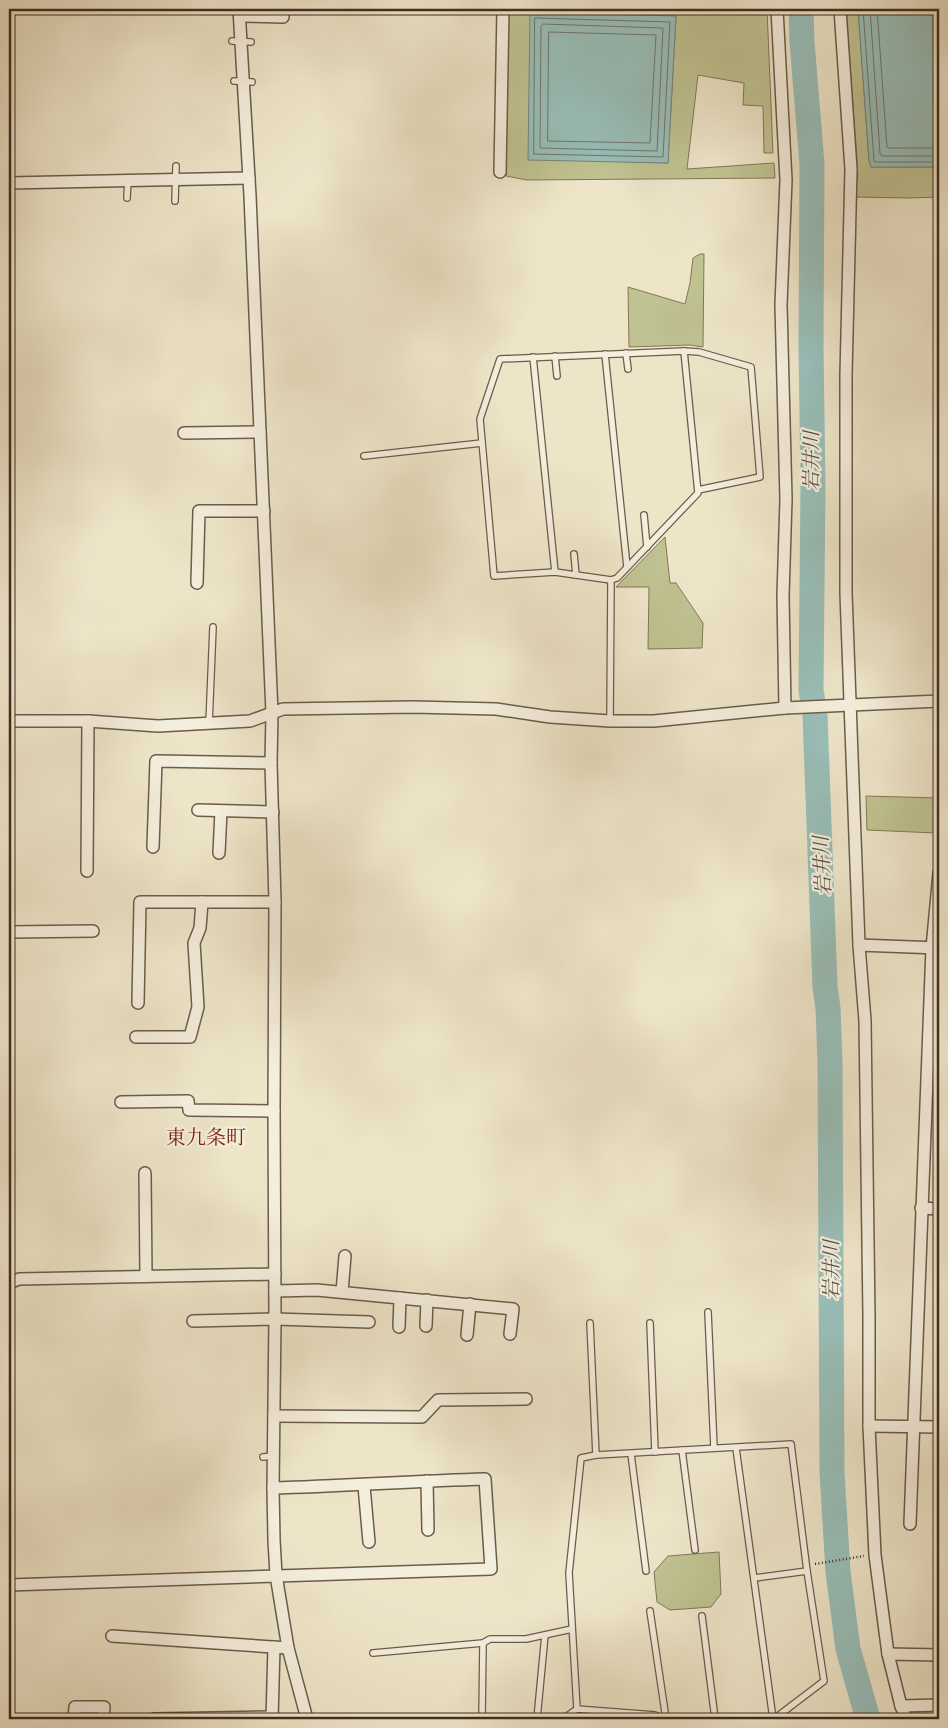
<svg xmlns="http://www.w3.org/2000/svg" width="948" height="1728" font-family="'IM FELL Great Primer','Noto Serif JP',serif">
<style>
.green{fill:#c0c291;stroke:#817859;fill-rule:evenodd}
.water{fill:#99bfb9;stroke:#76857c}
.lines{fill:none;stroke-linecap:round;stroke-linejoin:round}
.shore{stroke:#6e766d;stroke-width:1}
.river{stroke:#99bfb9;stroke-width:25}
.lane-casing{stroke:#6d5b4b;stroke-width:8}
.street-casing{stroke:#6d5b4b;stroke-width:14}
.path{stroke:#422d21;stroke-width:2.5;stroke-dasharray:1 2.5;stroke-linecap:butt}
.lane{stroke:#f4eedc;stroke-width:5.5}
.street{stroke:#f4eedc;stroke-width:11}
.labels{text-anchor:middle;stroke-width:4.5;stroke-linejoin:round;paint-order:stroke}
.water-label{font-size:20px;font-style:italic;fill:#585247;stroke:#f4eedc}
.neighbourhood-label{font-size:20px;fill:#7a1f14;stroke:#f4eedc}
</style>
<rect width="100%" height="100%" fill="#eee5c9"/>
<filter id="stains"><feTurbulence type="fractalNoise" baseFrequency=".004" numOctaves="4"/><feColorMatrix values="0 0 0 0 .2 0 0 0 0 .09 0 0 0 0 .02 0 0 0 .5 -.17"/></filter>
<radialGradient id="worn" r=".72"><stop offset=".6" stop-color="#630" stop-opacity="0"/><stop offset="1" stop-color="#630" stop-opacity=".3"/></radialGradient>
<g class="green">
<path d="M508,9h259l6,144h-9l-1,-47 -20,-1 1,-22 -46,-8 -11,94 87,-6 1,15 -248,2 -21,-4zM676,16l-8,147 -140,-4z"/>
<polygon points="846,9 858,9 869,160 871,167 939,167 939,197 910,198 854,197 858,176"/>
<polygon points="700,254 704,254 703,347 690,345 629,347 628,287 685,304 690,283 693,258"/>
<polygon points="665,537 670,583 676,583 703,623 702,648 648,649 649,587 616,587"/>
<polygon points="866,796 939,798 936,833 867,830"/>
<polygon points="719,1552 721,1594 711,1607 670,1610 657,1602 654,1572 668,1556"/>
</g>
<g class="water">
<polygon points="858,9 939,9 939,167 871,167 869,160"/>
<polygon points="530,12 676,16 668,163 528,160"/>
</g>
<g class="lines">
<g class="shore">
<polyline points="863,9 874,161 876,162 939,162"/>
<polyline points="870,9 880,154 882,156 939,156"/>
<polyline points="877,9 887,147 889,148 939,148"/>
<polygon points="535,18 670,22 663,157 534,154"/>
<polygon points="543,24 663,28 657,151 540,148 541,27"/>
<polygon points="549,32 656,35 650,143 548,141"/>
</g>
<polyline class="river" points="801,9 802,42 812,164 811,347 813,485 811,690 815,715 825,987 828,1008 830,1061 832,1472 838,1572 848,1649 868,1719"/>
<defs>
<g id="lane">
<polyline points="385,10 448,11 449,9"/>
<polyline points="232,41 251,42"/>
<polyline points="234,81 252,82"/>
<polyline points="127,198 128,179"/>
<polyline points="175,201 176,166"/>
<polygon points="684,351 698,493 617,578 611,580 555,572 494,576 480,419 500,359"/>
<polyline points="684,351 699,352 751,367 760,477 698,490"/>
<polyline points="626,353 628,369"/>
<polyline points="605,354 627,567"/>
<polyline points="555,356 557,376"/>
<polyline points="533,357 555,572"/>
<polyline points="364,456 482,443"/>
<polyline points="644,515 647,547"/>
<polyline points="574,554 576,575"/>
<polyline points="610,721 611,580"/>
<polyline points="209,724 213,627"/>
<polyline points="708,1312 714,1448"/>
<polyline points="590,1323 596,1455"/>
<polyline points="650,1323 655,1452"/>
<polyline points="736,1448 773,1719"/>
<polyline points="682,1450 695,1550"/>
<polyline points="631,1454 646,1571"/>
<polyline points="263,1457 274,1456"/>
<polyline points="754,1578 807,1571"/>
<polyline points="650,1611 666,1719"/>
<polyline points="702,1616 715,1719"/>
<polyline points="373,1653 483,1643 490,1639 526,1639 572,1629"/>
<polyline points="577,1709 569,1573 581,1458 596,1455 791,1444 807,1571 824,1681 774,1719"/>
<polyline points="482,1719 483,1643"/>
<polyline points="537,1719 545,1635"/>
<polyline points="563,1719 577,1709 655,1715 663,1719"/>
</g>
<g id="street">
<polyline points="239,9 250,196 272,713 271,763 275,902 274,1111 275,1319 273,1488 274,1540 276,1575 288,1648 307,1719"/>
<polyline points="777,9 786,180 781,305 786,499 783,596 785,708"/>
<polyline points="840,9 851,169 846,375 846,593 859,945 865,1021 869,1316 869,1426 875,1555 888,1654 901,1706 906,1719"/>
<polyline points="240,16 283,17"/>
<polyline points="500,172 503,9"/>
<polyline points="9,183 249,178"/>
<polyline points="184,433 260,432"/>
<polyline points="197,583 199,511 264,511"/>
<polyline points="9,721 88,721 158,726 250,721 283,709 413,707 496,709 550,717 610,721 654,721 785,708 939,701"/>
<polyline points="198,810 273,812"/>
<polyline points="153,847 156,761 271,763"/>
<polyline points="219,853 221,811"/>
<polyline points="87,871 88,721"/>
<polyline points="9,932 93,931"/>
<polyline points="859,945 938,948"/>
<polyline points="138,1003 140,902 275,902"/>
<polyline points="136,1037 190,1037 198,1007 194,943 200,928 202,902"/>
<polyline points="121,1102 188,1101 189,1110 274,1111"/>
<polyline points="145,1173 146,1276"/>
<polyline points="921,1208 939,1209"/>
<polyline points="9,1283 19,1279 275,1274"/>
<polyline points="275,1291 317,1290 513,1309 510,1334"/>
<polyline points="342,1292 345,1256"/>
<polyline points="193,1321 275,1319 369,1322"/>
<polyline points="426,1326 427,1300"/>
<polyline points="399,1327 400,1298"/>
<polyline points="467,1335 470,1304"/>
<polyline points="274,1416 422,1417 438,1400 526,1399"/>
<polyline points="869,1426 939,1427"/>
<polyline points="427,1481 428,1530"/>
<polyline points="364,1486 369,1542"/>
<polyline points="910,1524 932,948 939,873"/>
<path d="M9,1585l482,-16 -6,-90c-71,2 -141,7 -212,9"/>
<polyline points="112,1636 288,1648"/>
<polyline points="888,1654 939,1655"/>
<polyline points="901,1706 939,1705"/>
<polyline points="74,1719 75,1707 104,1707 103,1719"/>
<polyline points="154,1719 272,1717"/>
<polyline points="272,1719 274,1647"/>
</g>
</defs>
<use href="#lane" class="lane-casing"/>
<use href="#street" class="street-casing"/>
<polyline class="path" points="815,1564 864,1556"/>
<use href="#lane" class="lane"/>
<use href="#street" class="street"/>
</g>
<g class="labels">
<g class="water-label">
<text transform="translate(811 461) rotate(-90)" y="7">岩井川</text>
<text transform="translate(822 866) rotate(-93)" y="7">岩井川</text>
<text transform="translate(831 1270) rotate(-90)" y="7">岩井川</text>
</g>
<g class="neighbourhood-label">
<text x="206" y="1144">東九条町</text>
</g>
</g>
<rect width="948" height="1728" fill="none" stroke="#eee5c9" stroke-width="30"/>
<rect x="10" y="10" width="928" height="1708" fill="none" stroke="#422d21" stroke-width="2.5"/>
<rect x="15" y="15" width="918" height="1698" fill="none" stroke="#422d21"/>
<rect width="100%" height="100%" filter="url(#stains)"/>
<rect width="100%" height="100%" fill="url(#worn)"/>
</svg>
